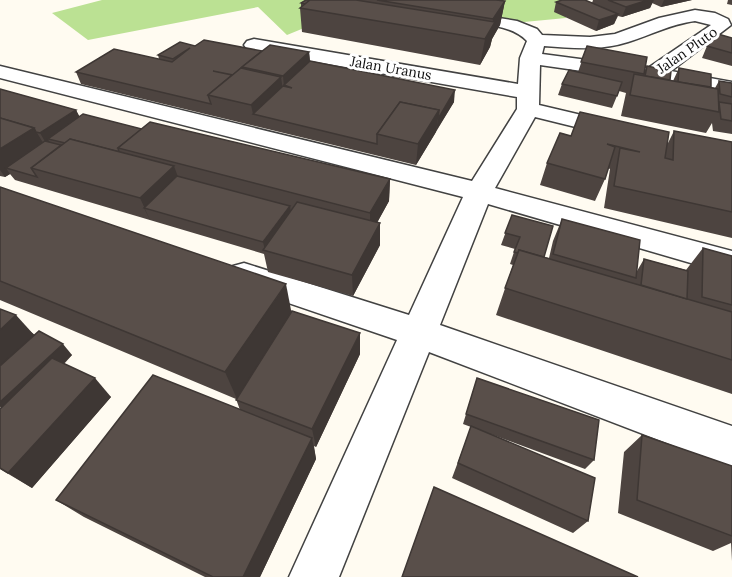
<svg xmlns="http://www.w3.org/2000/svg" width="732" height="577" font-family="Lora,serif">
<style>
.forest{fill:#bbe193}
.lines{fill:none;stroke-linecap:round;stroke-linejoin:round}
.street-casing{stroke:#424242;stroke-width:3}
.street{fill:#fff;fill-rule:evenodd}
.wall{fill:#4d4440}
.shaded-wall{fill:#3e3734}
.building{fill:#594f4a;stroke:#3e3734;stroke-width:1.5}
.labels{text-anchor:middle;stroke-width:6;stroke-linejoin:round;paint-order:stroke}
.far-street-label{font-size:14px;fill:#0f0f0f;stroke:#fff}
</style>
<rect width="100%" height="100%" fill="#fffbf1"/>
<polygon class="forest" points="102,0 588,0 569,1 563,9 566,18 524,22 370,1 287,35 258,7 88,40 52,13"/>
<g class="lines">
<defs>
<path id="street" d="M695,10l20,3 13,6 3,6 -60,46 61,11v12l-74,-14 -6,1 -112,-16 -1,40 89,21 4,5 -4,5 -8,2 -85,-21 -40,71 237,63v24l-244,-71 -48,121 292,101v42l-303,-116 -90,225h-50l108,-237 -164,-56 -5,-9 5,-9 11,-3 165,52 54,-118 -463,-119v-12l472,115 45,-72v-12l-263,-46 -7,-2 -3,-4 3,-4 7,-2 264,45 2,-26 7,-17c-19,-20 -53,-15 -78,-21l-3,-4 3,-4 6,-1 62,10 20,8 5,6 48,2 25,-3 44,-16zM695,21l16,4 -63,43 -106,-14 2,-8c29,2 56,5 84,-4 23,-7 43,-18 67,-21z"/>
</defs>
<use href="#street" class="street-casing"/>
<use href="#street" class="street"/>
</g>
<g class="wall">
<polygon points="306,0 496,0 505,1 500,25 492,39 490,47 480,65 302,32 300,8 301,7 301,3"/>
<polygon points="593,0 692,0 661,7 652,3 650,8 622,17 618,16 614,24 596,31 554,12 556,2 592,3"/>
<polygon points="728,0 732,0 732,5 727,4"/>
<polygon points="732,38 732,66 702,58 707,46"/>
<polygon points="195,46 262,51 309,52 310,61 454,102 416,165 81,84 76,72 159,59 158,55"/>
<polygon points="587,46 644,72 647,66 670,80 673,81 679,68 711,87 715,88 719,81 732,83 732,134 713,131 712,123 706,133 621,116 626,93 619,91 612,108 558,95 562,84 578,72"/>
<polygon points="0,89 76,110 79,117 390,179 389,201 377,223 380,223 380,245 353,296 268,272 264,254 15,180 10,174 5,177 0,176"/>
<polygon points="674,131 732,142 732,238 604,208 610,169 608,168 605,179 595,201 540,185 547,163 571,136 668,143"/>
<polygon points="0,187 291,312 360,354 316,447 314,446 316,459 260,577 205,577 84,517 56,500 240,410 236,399 0,300"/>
<polygon points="512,215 544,257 549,258 553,241 562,219 637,271 644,259 686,270 703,248 732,256 732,394 496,315 513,265 510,264 515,249 501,245"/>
<polygon points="0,309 35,335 72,355 64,364 111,397 32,488 0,469 0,409 1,408 0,407"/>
<polygon points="477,378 594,460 585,469 482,431 588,521 573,533 452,478 471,427 463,424"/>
<polygon points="642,435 732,466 732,561 731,543 713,551 618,513 624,452"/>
</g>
<g class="shaded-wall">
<polygon points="648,0 654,0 650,8 622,17 626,7"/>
<polygon points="664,0 692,0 661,7"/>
<polygon points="505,1 500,25 492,39 490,47 480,65 485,39 492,28 493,19"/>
<polygon points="618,14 614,24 596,31 599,20"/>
<polygon points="309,52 311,72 284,85 285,97 283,76"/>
<polygon points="281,77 284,98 253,114 251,105"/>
<polygon points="455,90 454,102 436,131 438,119"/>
<polygon points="76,110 82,121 48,139 50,143 47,145 40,133"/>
<polygon points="439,110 436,132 416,165 418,144"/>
<polygon points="34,128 47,149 6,168 10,174 5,177 0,170 0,149"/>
<polygon points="174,166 182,188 144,208 150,220 140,198"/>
<polygon points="390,179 389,201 370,235 370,213"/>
<polygon points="290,206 292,218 265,250 263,242"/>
<polygon points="380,223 380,245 353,296 352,275"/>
<polygon points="286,284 292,315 237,399 225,372"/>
<polygon points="16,315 35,336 0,370 0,330"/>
<polygon points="360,333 360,354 316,447 312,429"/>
<polygon points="63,344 72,355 11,414 0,406 0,402"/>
<polygon points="95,378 111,397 32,488 8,473"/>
<polygon points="312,438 316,459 260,577 243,577"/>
</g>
<g class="building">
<polygon points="306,0 310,0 305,4 301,3"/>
<polygon points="310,0 356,0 495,22 485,39 300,8"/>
<polygon points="377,0 496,0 505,1 493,19"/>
<polygon points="562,0 585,0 618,14 599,20 556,2"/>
<polygon points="608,0 648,0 626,7"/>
<polygon points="718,34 732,38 732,53 707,46"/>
<polygon points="204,40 262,51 242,67 242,69 241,68 233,75 213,71 232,75 208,95 211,104 76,72 114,49 172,62 190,48 173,59 158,55 180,42 195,46"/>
<polygon points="270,45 309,52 283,76 242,67"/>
<polygon points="587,46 647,57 644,74 581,62"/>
<polygon points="310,61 455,90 438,119 439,110 400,102 377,134 377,144 253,114 283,86 292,88 284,85"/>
<polygon points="647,66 671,71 670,80 645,76"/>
<polygon points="241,68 281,77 251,105 208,95"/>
<polygon points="679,68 711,74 711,87 678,82"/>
<polygon points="569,70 622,82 617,96 562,84"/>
<polygon points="634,74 718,89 719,112 630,95"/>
<polygon points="719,81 732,83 732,97 720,94"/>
<polygon points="0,89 76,110 40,133 36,132 34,128 0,118"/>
<polygon points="400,102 439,110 418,144 377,134"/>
<polygon points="719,102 732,104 732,121 721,119"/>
<polygon points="580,112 669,132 665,158 673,160 674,131 732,142 732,212 614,186 620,148 640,152 607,144 615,147 605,179 547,163 560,133 571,136"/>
<polygon points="83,114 142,129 118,148 119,152 70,139 65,143 48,139"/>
<polygon points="0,118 34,128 0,149"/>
<polygon points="150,122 390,179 370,213 118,148"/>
<polygon points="70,139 174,166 140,198 31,168"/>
<polygon points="45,141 61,145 31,168 37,177 6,168"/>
<polygon points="177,176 290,206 263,242 144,208"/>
<polygon points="0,187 286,284 225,372 0,281"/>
<polygon points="297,202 380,223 352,275 263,250"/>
<polygon points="512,215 553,226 544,257 519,250 518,253 514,252 520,237 505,233"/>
<polygon points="562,219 640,240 636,278 553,254"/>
<polygon points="703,248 732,256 732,305 702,297"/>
<polygon points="519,250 732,312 732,360 505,288"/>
<polygon points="644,259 688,271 687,299 641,285"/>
<polygon points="0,309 16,315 0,330"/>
<polygon points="292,311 360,333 312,429 236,400"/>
<polygon points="39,331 63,344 0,402 0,366"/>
<polygon points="52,358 95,378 8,473 0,468 0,409"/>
<polygon points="153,375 312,438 243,577 213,577 56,500"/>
<polygon points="477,378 599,420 594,460 466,414"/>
<polygon points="471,426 595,478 588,521 458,463"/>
<polygon points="642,435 732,466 732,536 637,500"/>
<polygon points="434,487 638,577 402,577"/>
</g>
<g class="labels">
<g class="far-street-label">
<text transform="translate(687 50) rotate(-35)" y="5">Jalan Pluto</text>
<text transform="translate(391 68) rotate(10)" y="5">Jalan Uranus</text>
</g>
</g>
</svg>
